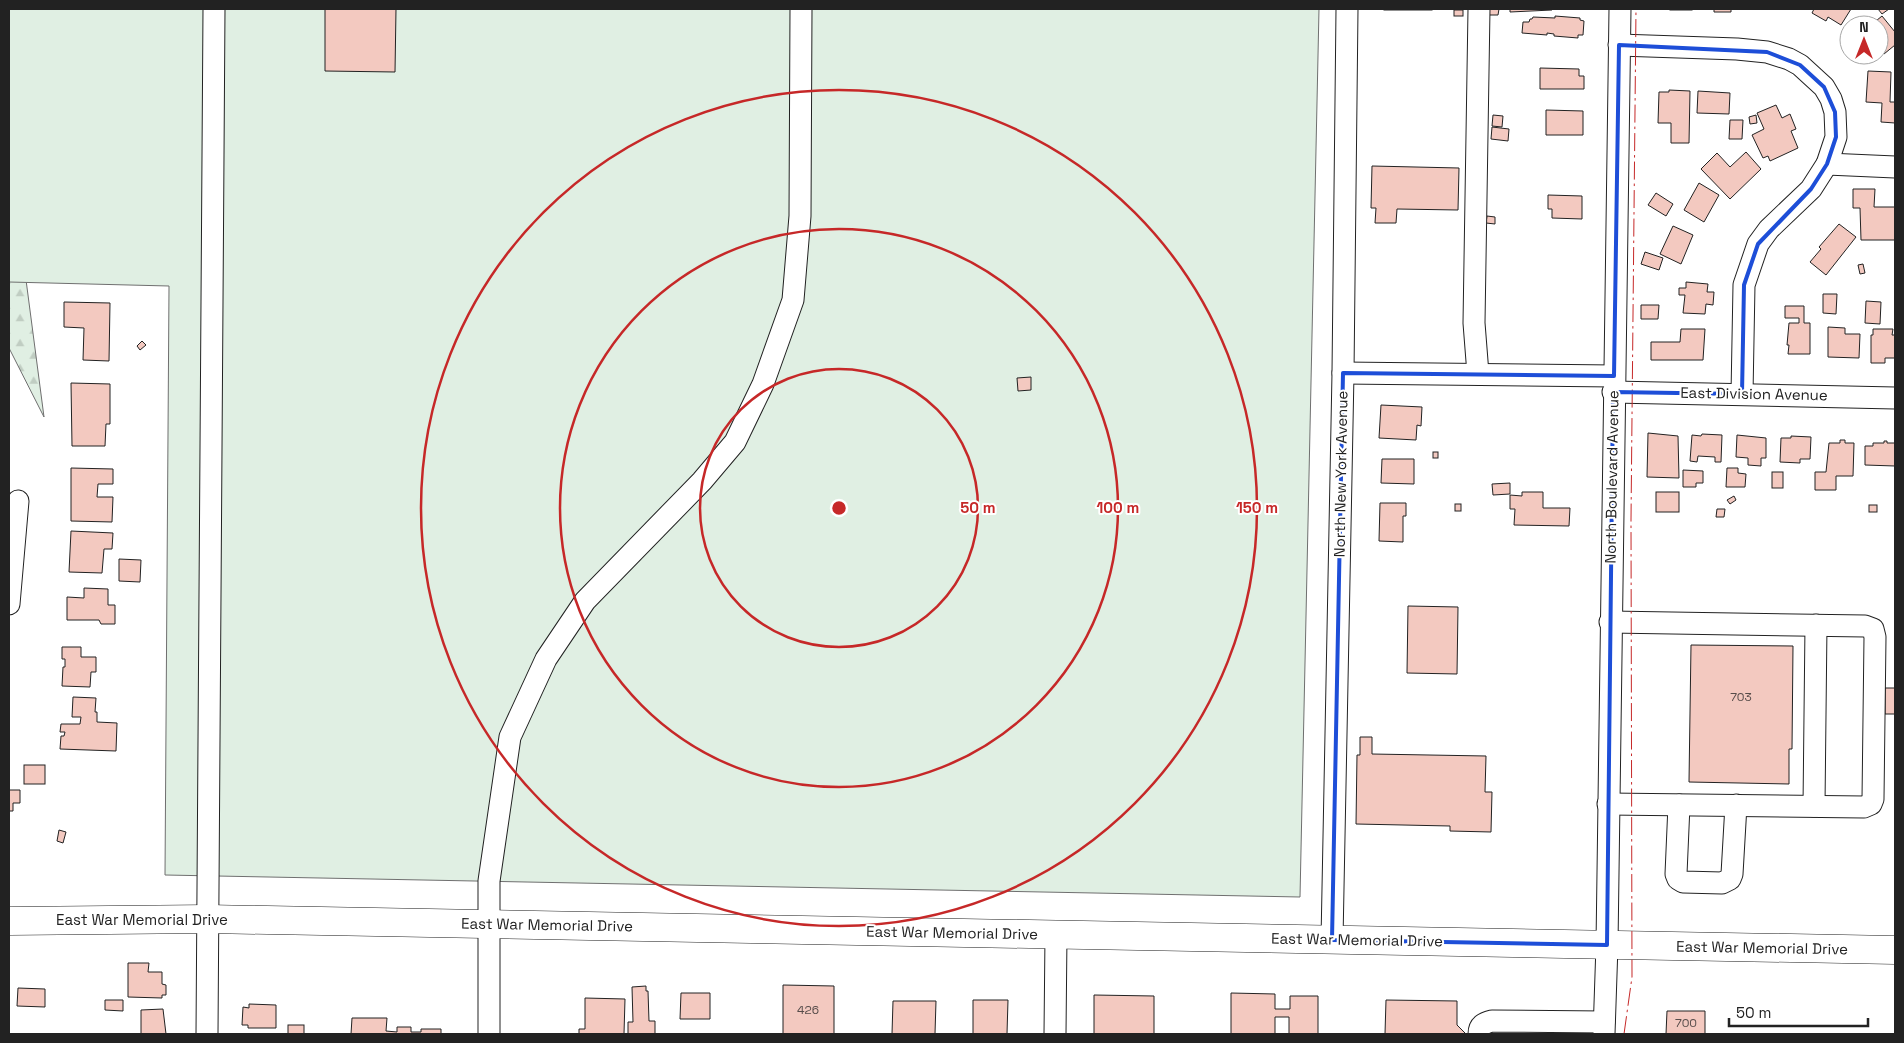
<svg xmlns="http://www.w3.org/2000/svg" width="1904" height="1043" font-family="'Space Grotesk',sans-serif">
<style>
.forest{fill:url(#forest-firs);stroke:#6f6f6f}
.park{fill:#e0efe3;stroke:#6f6f6f}
.building{fill:#f3c9c0;stroke:#222}
.lines{fill:none;stroke-linecap:round;stroke-linejoin:round}
.minor-casing{stroke:#222;stroke-width:23}
.highway-casing{stroke:#222;stroke-width:29}
.minor{stroke:#fff;stroke-width:21}
.highway{stroke:#fff;stroke-width:28}
.power{stroke:#c62828;stroke-width:1;stroke-dasharray:18 4 2.5 4;stroke-linecap:butt}
.marked{fill:none;stroke:#1d4ed8;stroke-width:4;stroke-linejoin:round}
.ring{fill:none;stroke:#c62828;stroke-width:2.5}
.labels{text-anchor:middle;stroke-width:4;stroke-linejoin:round;paint-order:stroke}
.number-label{font-size:12px;fill:#564c4a}
.street-label{font-size:15px;fill:#222;stroke:#fff}
.centre{fill:#c62828;stroke:#fff;stroke-width:2.5}
.ring-label{font-size:15px;text-anchor:middle;font-weight:bold;fill:#c62828;stroke:#fff;stroke-width:4;stroke-linejoin:round;paint-order:stroke}
</style>
<defs>
<pattern id="forest-firs" width="22" height="20" patternUnits="userSpaceOnUse" patternTransform="scale(1.25)"><rect width="22" height="20" fill="#e0efe3"/><path d="M5 1l3.5 6h-7zM16 11l3.5 6h-7z" fill="#c0cdc2"/></pattern>
</defs>
<rect width="100%" height="100%" fill="#fff"/>
<polygon class="forest" points="9,246 23,257 44,417 9,348"/>
<polygon class="park" points="9,9 1319,9 1300,897 165,875 169,286 9,282"/>
<g class="building">
<polygon points="325,9 396,9 395,72 325,71"/>
<rect x="1384" y="9" width="48" height="1"/>
<polygon points="1489,9 1499,9 1498,15 1489,15"/>
<polygon points="1510,9 1552,9 1552,10 1510,12"/>
<rect x="1670" y="9" width="22" height="1"/>
<polygon points="1714,9 1746,9 1731,9 1731,12 1714,12"/>
<polygon points="1814,9 1851,9 1841,25 1828,17 1826,21 1812,13"/>
<polygon points="1878,9 1889,9 1882,14"/>
<rect x="1454" y="10" width="9" height="6"/>
<polygon points="1555,16 1580,18 1580,20 1584,21 1583,35 1578,35 1578,38 1554,36 1554,34 1547,33 1547,35 1522,33 1523,22 1529,22 1530,19 1532,19 1533,17 1555,18"/>
<polygon points="1882,16 1895,32 1895,45 1884,54 1879,49 1879,25 1871,25"/>
<polygon points="1540,68 1579,69 1579,76 1584,76 1584,89 1540,89"/>
<polygon points="1868,71 1891,72 1890,102 1895,102 1895,123 1881,122 1882,103 1866,102"/>
<polygon points="1669,90 1690,91 1689,143 1671,143 1671,123 1658,123 1659,92 1669,92"/>
<polygon points="1698,91 1730,93 1729,114 1697,113"/>
<polygon points="1776,105 1782,118 1790,114 1796,129 1791,131 1798,148 1770,161 1768,156 1763,158 1752,135 1764,129 1757,113"/>
<polygon points="1546,110 1583,111 1583,135 1546,135"/>
<polygon points="1493,115 1503,116 1502,127 1492,126"/>
<polygon points="1756,115 1757,123 1750,124 1749,117"/>
<polygon points="1730,120 1743,120 1742,139 1729,139"/>
<polygon points="1492,127 1509,129 1508,141 1491,139"/>
<polygon points="1746,152 1761,169 1730,199 1701,169 1717,153 1730,167"/>
<polygon points="1372,166 1459,168 1458,210 1397,209 1396,223 1375,223 1376,208 1371,208"/>
<polygon points="1699,183 1719,195 1704,222 1684,210"/>
<polygon points="1853,189 1875,189 1874,207 1895,207 1895,240 1861,240 1860,208 1853,208"/>
<polygon points="1656,193 1673,204 1666,216 1648,205"/>
<polygon points="1548,195 1582,196 1582,219 1552,218 1552,209 1548,209"/>
<polygon points="1487,216 1495,217 1495,224 1486,223"/>
<polygon points="1839,224 1856,237 1826,275 1810,262 1821,249 1819,247"/>
<polygon points="1673,226 1693,235 1681,264 1660,254"/>
<polygon points="1645,252 1663,258 1659,270 1641,264"/>
<polygon points="1863,264 1865,273 1860,274 1858,265"/>
<polygon points="1686,282 1708,284 1707,292 1714,292 1713,305 1706,304 1705,314 1683,313 1685,295 1679,295 1679,288 1686,288"/>
<polygon points="1823,294 1837,294 1836,314 1823,313"/>
<polygon points="1866,301 1881,302 1880,324 1865,323"/>
<polygon points="64,302 110,303 109,361 83,360 84,328 64,327"/>
<polygon points="1641,305 1659,305 1658,319 1641,319"/>
<polygon points="1785,306 1804,306 1804,323 1810,323 1810,354 1788,354 1789,345 1787,345 1789,323 1799,323 1799,318 1785,318"/>
<polygon points="1828,327 1845,328 1845,334 1860,334 1859,358 1828,357"/>
<polygon points="1681,329 1705,329 1703,360 1651,360 1651,342 1680,342"/>
<polygon points="1873,329 1893,329 1892,335 1895,335 1895,358 1885,358 1885,363 1871,363 1871,335 1873,335"/>
<polygon points="142,341 146,345 140,350 137,346"/>
<polygon points="1031,377 1031,390 1018,391 1017,378"/>
<polygon points="71,383 110,384 110,424 106,424 105,446 72,446"/>
<polygon points="1381,405 1422,407 1421,426 1417,425 1416,440 1379,438"/>
<polygon points="1648,433 1678,436 1679,478 1647,477"/>
<polygon points="1702,434 1722,435 1721,462 1715,462 1715,457 1698,456 1697,462 1690,461 1692,435 1701,436"/>
<polygon points="1737,435 1766,438 1766,458 1761,458 1761,466 1748,465 1748,458 1736,457"/>
<polygon points="1791,436 1811,437 1810,459 1800,459 1800,463 1780,462 1781,438 1791,438"/>
<polygon points="1840,440 1845,440 1845,443 1854,443 1853,476 1836,476 1836,490 1815,490 1815,472 1826,472 1829,443 1840,443"/>
<polygon points="1884,441 1887,441 1887,443 1895,443 1895,466 1865,465 1865,446 1873,446 1873,443 1884,443"/>
<rect x="1433" y="452" width="5" height="6"/>
<polygon points="1382,459 1414,459 1414,484 1381,483"/>
<polygon points="71,468 113,469 113,484 98,484 97,497 113,497 112,522 71,521"/>
<polygon points="1727,468 1738,468 1738,473 1746,474 1745,487 1726,487"/>
<polygon points="1683,470 1703,471 1703,483 1696,483 1696,487 1683,487"/>
<rect x="1772" y="472" width="11" height="16"/>
<polygon points="1510,483 1510,494 1493,495 1492,484"/>
<polygon points="1522,492 1543,492 1543,508 1570,508 1569,526 1514,525 1515,509 1510,509 1510,495 1522,496"/>
<rect x="1656" y="492" width="23" height="20"/>
<polygon points="1734,496 1736,500 1730,504 1727,500"/>
<polygon points="1380,503 1406,503 1406,516 1403,516 1403,542 1379,541"/>
<rect x="1455" y="504" width="6" height="7"/>
<rect x="1869" y="505" width="8" height="7"/>
<polygon points="1717,509 1725,509 1724,517 1716,517"/>
<polygon points="71,531 113,533 112,549 104,549 102,573 69,572"/>
<polygon points="119,559 141,560 140,582 119,581"/>
<polygon points="84,588 108,589 108,605 115,605 115,624 101,624 99,620 67,620 67,597 84,598"/>
<polygon points="1408,606 1458,607 1457,674 1407,673"/>
<polygon points="1691,645 1793,646 1792,749 1789,749 1789,784 1689,782"/>
<polygon points="62,647 81,647 81,657 96,657 96,672 91,672 90,687 62,686 63,667 65,667 65,659 62,659"/>
<rect x="1885" y="688" width="10" height="26"/>
<polygon points="73,697 96,698 95,712 97,712 97,722 117,723 116,751 60,749 61,736 64,736 65,732 60,732 61,724 80,724 81,717 72,717"/>
<polygon points="1360,737 1372,737 1372,754 1486,756 1485,792 1492,792 1491,832 1450,831 1450,826 1356,824 1357,755 1360,755"/>
<rect x="24" y="765" width="21" height="19"/>
<polygon points="9,786 9,790 20,790 20,803 13,803 13,811 9,811"/>
<polygon points="59,830 66,832 63,843 57,841"/>
<polygon points="128,963 149,963 148,972 162,972 162,984 166,985 166,995 162,995 162,998 128,997"/>
<polygon points="783,985 834,986 834,1034 783,1034"/>
<polygon points="646,986 646,991 648,991 649,1021 655,1021 655,1034 628,1034 628,1022 633,1022 632,987"/>
<polygon points="18,988 45,989 45,1007 17,1006"/>
<polygon points="681,993 710,993 710,1019 680,1019"/>
<polygon points="1231,993 1275,994 1275,1009 1290,1009 1290,996 1318,996 1318,1034 1289,1034 1289,1017 1275,1017 1275,1034 1231,1034"/>
<polygon points="1094,995 1154,996 1154,1034 1094,1034"/>
<polygon points="585,998 625,999 624,1034 579,1034 579,1029 585,1029"/>
<polygon points="105,1000 123,1000 123,1011 105,1010"/>
<polygon points="973,1000 1008,1000 1007,1034 973,1034"/>
<polygon points="1386,1000 1457,1001 1457,1025 1466,1034 1385,1034"/>
<polygon points="893,1001 936,1001 935,1034 892,1034"/>
<polygon points="249,1004 276,1005 276,1028 248,1028 248,1025 242,1025 243,1007 249,1008"/>
<polygon points="163,1009 166,1034 141,1034 141,1010"/>
<polygon points="1667,1011 1705,1011 1705,1034 1666,1034"/>
<polygon points="352,1018 387,1018 386,1031 397,1032 397,1027 411,1027 411,1032 421,1032 421,1029 441,1029 441,1034 351,1034"/>
<rect x="288" y="1025" width="16" height="9"/>
</g>
<g class="lines">
<defs>
<g id="minor">
<polyline points="1619,45 1737,49 1767,52 1789,59 1800,65 1824,87 1831,99 1835,112 1836,137 1827,164 1811,189 1769,229 1758,244 1744,285 1742,394"/>
<polyline points="1827,164 1895,167"/>
<polyline points="1343,373 1614,376"/>
<polyline points="1478,374 1474,323 1479,9"/>
<polyline points="1613,392 1895,398"/>
<polyline points="9,604 18,501"/>
<polyline points="1608,804 1864,807 1871,804 1873,799 1875,637 1873,629 1865,626 1610,622"/>
<polyline points="1679,805 1676,874 1678,879 1683,882 1722,883 1730,879 1732,874 1736,805"/>
<polyline points="1814,806 1816,625"/>
<polyline points="1332,940 1343,373 1347,9"/>
<polyline points="207,1034 214,9"/>
<polyline points="489,1034 489,881 510,737 546,659 585,601 702,481 735,442 763,384 793,300 800,216 801,9"/>
<polyline points="1055,1034 1056,935"/>
<path d="M1479,1034c0,-9 5,-11 13,-13l112,1"/>
<polyline points="1604,1034 1607,945 1620,9"/>
</g>
<polyline id="highway" points="9,921 208,919 1895,950"/>
</defs>
<use href="#minor" class="minor-casing"/>
<use href="#highway" class="highway-casing"/>
<use href="#minor" class="minor"/>
<use href="#highway" class="highway"/>
<polyline class="power" points="1624,1034 1632,977 1631,520 1636,9"/>
</g>
<path class="marked" d="M1619,45l148,7 33,13 24,22 11,25 1,25 -9,27 -16,25 -53,55 -14,41 -2,109 -129,-2 -6,553 -275,-5 11,-567 271,3z"/>
<g class="ring">
<circle cx="839" cy="508" r="139"/>
<circle cx="839" cy="508" r="279"/>
<circle cx="839" cy="508" r="418"/>
</g>
<g class="labels">
<g class="number-label">
<text x="1741" y="701">703</text>
<text x="808" y="1014">426</text>
<text x="1686" y="1027">700</text>
</g>
<g class="street-label">
<text transform="translate(1754 394) rotate(1)" y="5">East Division Avenue</text>
<text transform="translate(1341 474) rotate(-89)" y="5">North New York Avenue</text>
<text transform="translate(1612 477) rotate(-89)" y="5">North Boulevard Avenue</text>
<text x="142" y="925">East War Memorial Drive</text>
<text transform="translate(547 925) rotate(1)" y="5">East War Memorial Drive</text>
<text transform="translate(952 933) rotate(1)" y="5">East War Memorial Drive</text>
<text transform="translate(1357 940) rotate(1)" y="5">East War Memorial Drive</text>
<text transform="translate(1762 948) rotate(1)" y="5">East War Memorial Drive</text>
</g>
</g>
<circle cx="839" cy="508" r="8" class="centre"/>
<g class="ring-label">
<text x="978" y="513">50 m</text>
<text x="1118" y="513">100 m</text>
<text x="1257" y="513">150 m</text>
</g>
<rect width="1904" height="1043" fill="none" stroke="#222222" stroke-width="20"/>
<g transform="translate(1864 40)"><circle r="24" fill="#ffffff" stroke="#a7a7a7"/>
<path d="M0-4L9 19L0 12L-9 19Z" fill="#c62828"/>
<text y="-8" font-size="14" font-weight="bold" text-anchor="middle" fill="#222222">N</text>
</g>
<path d="M1729 1018v8h139v-8" fill="none" stroke="#222222" stroke-width="2.5"/>
<text x="1736" y="1018" font-size="15" fill="#222222" stroke="#ffffff" stroke-width="4" paint-order="stroke">50 m</text>
</svg>
